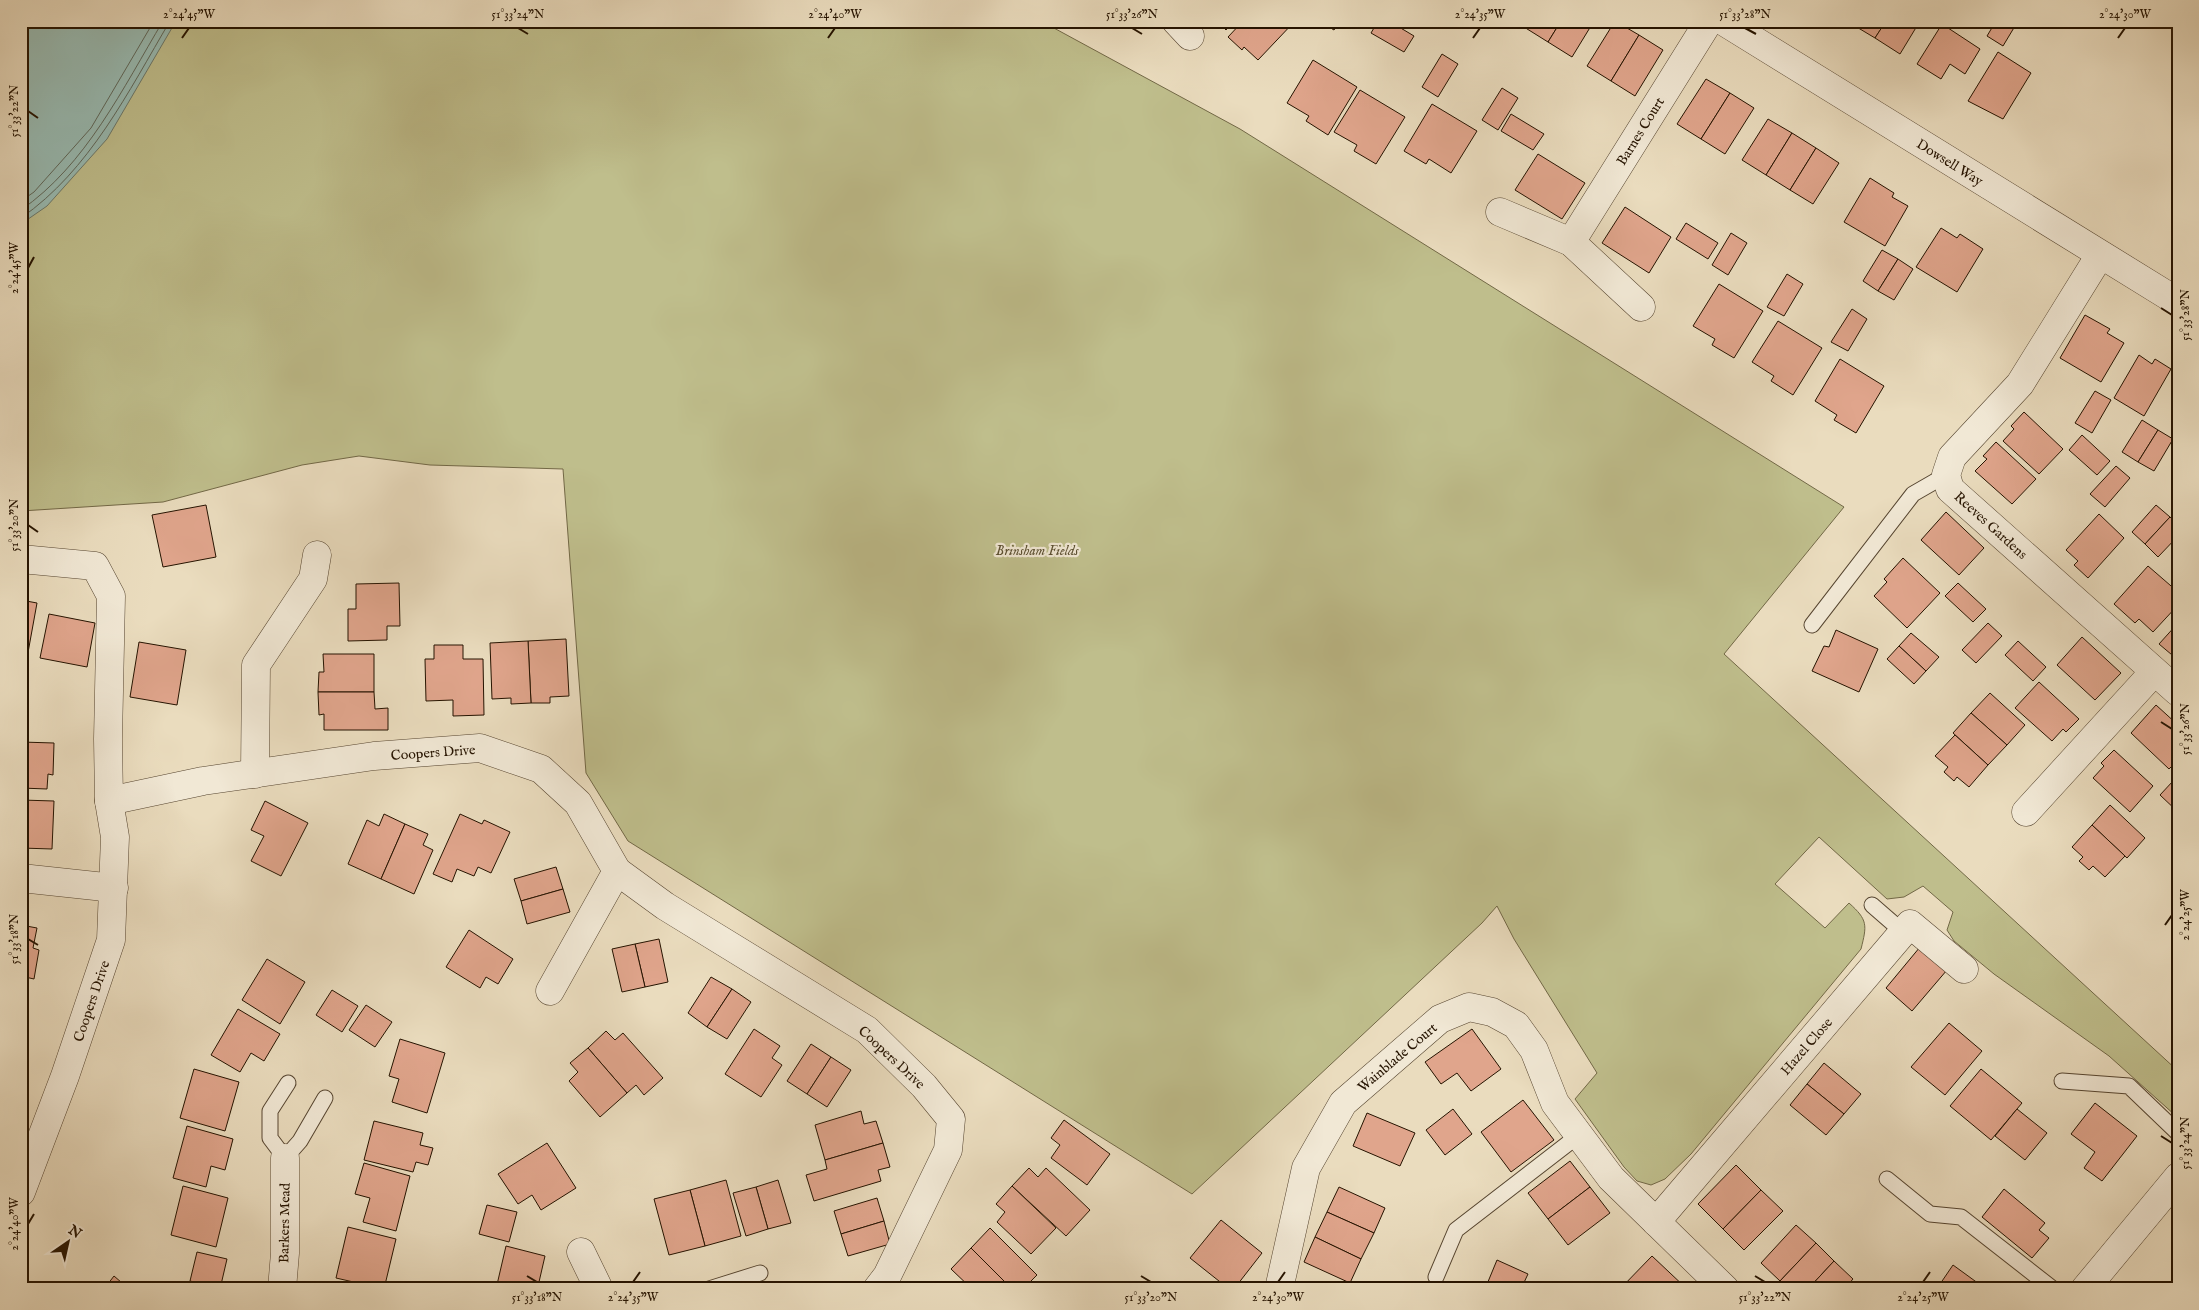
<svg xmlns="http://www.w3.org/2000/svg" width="2199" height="1310" font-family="'IM FELL English',serif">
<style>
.green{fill:#bfbe8c;stroke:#726846}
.water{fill:#98bbb3;stroke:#6a786b}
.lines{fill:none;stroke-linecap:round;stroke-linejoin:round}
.shore{stroke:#5e675a;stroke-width:1}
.building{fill:#e0a58c;stroke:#251300}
.lane-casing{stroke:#564530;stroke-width:17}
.street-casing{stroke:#564530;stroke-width:29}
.lane{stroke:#f1e8d5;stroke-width:15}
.street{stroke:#f1e8d5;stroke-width:28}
.ticks{fill:none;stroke:#251300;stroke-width:2}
.labels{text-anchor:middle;stroke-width:4.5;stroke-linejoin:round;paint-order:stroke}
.street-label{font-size:14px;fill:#251300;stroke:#f1e8d5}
.park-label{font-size:14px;font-style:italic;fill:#5b4f31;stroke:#f1e8d5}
.neatline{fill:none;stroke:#251300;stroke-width:2}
.ticks-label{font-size:12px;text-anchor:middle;fill:#251300}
</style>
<rect width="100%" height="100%" fill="#eadcbe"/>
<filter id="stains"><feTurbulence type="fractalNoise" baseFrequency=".004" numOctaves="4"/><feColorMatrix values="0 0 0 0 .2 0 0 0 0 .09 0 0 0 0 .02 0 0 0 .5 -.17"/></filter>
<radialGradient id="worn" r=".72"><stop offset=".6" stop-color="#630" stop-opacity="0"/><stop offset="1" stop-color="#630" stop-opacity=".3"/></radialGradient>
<path class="green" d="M21,21h1020l199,108 604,378 -120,147 454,417v43l-2,2 -67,-60 -115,-82 -40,-33 -7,-11 6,-18 -30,-26 -19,11 -17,2 -68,-62 -44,47 50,44 24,-25c19,17 18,22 12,46l-170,205 -26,25 -14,6 -14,-4 -13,-14 -49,-68 22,-26 -83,-134 -17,-33 -15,17 -290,271 -564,-353 -42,-68 -23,-304 -133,-4 -71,-9 -57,9 -139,37 -142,9z"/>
<polygon class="water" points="21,21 176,21 107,139 47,206 21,224"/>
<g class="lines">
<g class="shore">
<polyline points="21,201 34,192 91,128 154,21"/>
<path d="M21,210c65,-45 102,-122 142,-189"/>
<path d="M21,218c69,-48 107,-126 149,-197"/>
</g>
</g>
<g class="building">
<polygon points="1217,21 1234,21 1226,30"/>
<polygon points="1243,21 1295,21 1258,60 1244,47 1242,50 1228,37"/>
<polygon points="1319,21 1340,21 1334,30"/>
<polygon points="1378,21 1389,21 1414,36 1404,52 1371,33"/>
<polygon points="1527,21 1561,21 1548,42 1524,27"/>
<polygon points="1561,21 1594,21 1572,57 1548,42"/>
<polygon points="1615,21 1639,35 1611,81 1587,66"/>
<polygon points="1851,21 1886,21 1875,38 1850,23"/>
<polygon points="1886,21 1920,21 1900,54 1875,38"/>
<polygon points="1996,21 2018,21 2003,46 1987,36"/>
<polygon points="1942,24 1980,49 1965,74 1950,64 1941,79 1917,64"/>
<polygon points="1639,35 1663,50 1635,96 1611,81"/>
<polygon points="1998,52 2031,73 2003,119 1968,101"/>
<polygon points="1442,54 1458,64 1438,97 1422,87"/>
<polygon points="1313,60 1357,87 1328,135 1306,121 1309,116 1287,103"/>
<polygon points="1706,79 1730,93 1701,139 1677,124"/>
<polygon points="1502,88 1518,98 1498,130 1482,120"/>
<polygon points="1360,90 1405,117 1376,164 1354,151 1357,145 1334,132"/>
<polygon points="1730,93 1754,108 1725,154 1701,139"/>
<polygon points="1432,104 1477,131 1451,173 1429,159 1426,164 1404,151"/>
<polygon points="1511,114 1544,134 1533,150 1501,131"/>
<polygon points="1768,119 1792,133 1766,175 1742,160"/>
<polygon points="1792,133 1816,148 1790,190 1766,175"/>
<polygon points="1816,148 1839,163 1813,204 1790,190"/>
<polygon points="1538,154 1585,183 1562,219 1515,190"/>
<polygon points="1870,178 1894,193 1892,197 1908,206 1885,246 1844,222"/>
<polygon points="1625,207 1671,237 1649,273 1602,243"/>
<polygon points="1686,223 1718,243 1708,259 1676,239"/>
<polygon points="1941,228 1957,238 1960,234 1983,249 1957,292 1916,267"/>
<polygon points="1731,233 1747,243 1728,275 1712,265"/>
<polygon points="1882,250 1898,259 1878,291 1863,281"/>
<polygon points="1898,259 1913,269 1894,300 1878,291"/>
<polygon points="1787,274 1803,284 1784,316 1767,307"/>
<polygon points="1719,284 1763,311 1734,358 1712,345 1715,339 1693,326"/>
<polygon points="1852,309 1867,319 1848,351 1831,342"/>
<polygon points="2085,315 2110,329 2107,333 2124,343 2101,382 2060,358"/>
<polygon points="1778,321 1822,348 1793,395 1771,381 1774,376 1752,362"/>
<polygon points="2139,355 2152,364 2155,359 2171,369 2144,416 2114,398"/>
<polygon points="1840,359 1884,386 1856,433 1834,420 1837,415 1815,401"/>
<polygon points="2095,391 2111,400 2092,433 2075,423"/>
<polygon points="2024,412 2063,449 2039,474 2003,441 2014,429 2011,426"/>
<polygon points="2142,420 2158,430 2138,462 2122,452"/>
<polygon points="2158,430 2173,439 2154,471 2138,462"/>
<polygon points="2082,435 2110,461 2097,475 2069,450"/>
<polygon points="1996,442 2036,479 2012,504 1975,471 1987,459 1983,456"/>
<polygon points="2116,466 2130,478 2105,507 2090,494"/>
<polygon points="206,505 216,557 163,567 152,515"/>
<polygon points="2156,505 2170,517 2145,544 2132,532"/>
<polygon points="1946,512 1984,548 1959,575 1921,540"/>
<polygon points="2099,514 2124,538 2088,578 2074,565 2078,561 2066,550"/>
<polygon points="2170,517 2178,524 2178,536 2158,557 2145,544"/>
<polygon points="1903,558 1940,593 1907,628 1874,596 1887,582 1884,579"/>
<polygon points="2148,566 2178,592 2178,605 2153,632 2139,619 2135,623 2114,604"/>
<polygon points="399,583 400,626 387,626 387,640 348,641 348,609 356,609 356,584"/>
<polygon points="1958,583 1986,609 1973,622 1945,596"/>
<polygon points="21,600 37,603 27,658 21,657"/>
<polygon points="49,614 95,623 87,667 40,658"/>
<polygon points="1988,623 2002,636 1976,663 1962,650"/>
<polygon points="2178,623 2178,660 2159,644"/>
<polygon points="1836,630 1878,649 1859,692 1812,671 1824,646 1829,647"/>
<polygon points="1911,633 1939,657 1926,671 1899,646"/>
<polygon points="2082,637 2121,673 2095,700 2057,665"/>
<polygon points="566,639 569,696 550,697 550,703 531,703 528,641"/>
<polygon points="528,641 531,703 511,704 511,698 492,699 490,643"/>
<polygon points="2018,641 2046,667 2033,681 2005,655"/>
<polygon points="139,642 186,650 177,705 130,697"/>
<polygon points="434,645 463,645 463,659 483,659 484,715 453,716 453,700 426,701 425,659 434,659"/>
<polygon points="1899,646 1926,671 1914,684 1887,659"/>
<polygon points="323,654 374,654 374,692 318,692 319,672 324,672"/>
<polygon points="2039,682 2079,719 2066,732 2063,729 2052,741 2015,708"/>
<polygon points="318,692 374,692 375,709 388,708 388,730 324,730 324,714 319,715"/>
<polygon points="1990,693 2025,725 2007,745 1971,713"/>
<polygon points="2156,705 2178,725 2178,760 2169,769 2131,733"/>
<polygon points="1971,713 2007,745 1988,765 1953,733"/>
<polygon points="1955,735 1988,765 1969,787 1957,777 1954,781 1944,772 1948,767 1935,756"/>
<polygon points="21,742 54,743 53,775 48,774 47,789 21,788"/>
<polygon points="2114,750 2153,786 2130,812 2093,778 2104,766 2101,763"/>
<polygon points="2173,781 2178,786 2178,812 2160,795"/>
<polygon points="21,800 54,801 52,849 21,848"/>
<polygon points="265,801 308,823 281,876 251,861 264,836 251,830"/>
<polygon points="2110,805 2145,838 2127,858 2092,825"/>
<polygon points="384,814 405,824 381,879 348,864 367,820 379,826"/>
<polygon points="460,814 482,824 484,820 510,832 491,873 478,867 474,876 457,869 452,882 433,874"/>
<polygon points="405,824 428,834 423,845 433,850 414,894 381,879"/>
<polygon points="2092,825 2125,856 2105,877 2093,866 2089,870 2079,861 2083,857 2072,847"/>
<polygon points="556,867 563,889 521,901 514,879"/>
<polygon points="563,889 570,912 527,924 521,901"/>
<polygon points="21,925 37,928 33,948 39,950 34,979 21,976"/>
<polygon points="469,930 513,959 498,984 486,977 480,988 446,967"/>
<polygon points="659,939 668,982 645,987 635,944"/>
<polygon points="635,944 645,987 622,992 612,949"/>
<polygon points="1920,947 1947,970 1912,1011 1886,988"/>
<polygon points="267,959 305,982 280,1024 242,1000"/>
<polygon points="711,977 732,989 707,1027 688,1013"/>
<polygon points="732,989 751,1002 727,1039 707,1027"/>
<polygon points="332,990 358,1006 342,1032 316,1015"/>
<polygon points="366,1005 392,1022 375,1047 349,1030"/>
<polygon points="238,1009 280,1034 264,1061 251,1053 240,1072 211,1055"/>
<polygon points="1949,1023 1982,1051 1945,1095 1911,1067"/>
<polygon points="754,1029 780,1046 772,1058 782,1065 761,1097 725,1074"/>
<polygon points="1472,1029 1501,1069 1471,1091 1457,1073 1441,1084 1425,1062"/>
<polygon points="606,1031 615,1040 623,1033 663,1078 644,1095 636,1085 627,1093 588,1048"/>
<polygon points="400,1039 445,1053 427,1113 392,1102 399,1079 389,1076"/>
<polygon points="811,1044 831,1057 807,1094 787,1081"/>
<polygon points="588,1048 627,1093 600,1117 569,1081 578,1072 570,1063"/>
<polygon points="831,1057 851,1070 827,1107 807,1094"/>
<polygon points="1824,1063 1861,1094 1844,1114 1807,1084"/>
<polygon points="194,1069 239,1082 225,1131 180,1118"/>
<polygon points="1981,1069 2022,1103 1991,1140 1950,1106"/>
<polygon points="1807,1084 1844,1114 1826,1135 1790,1105"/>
<polygon points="1523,1100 1554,1140 1511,1172 1481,1132"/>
<polygon points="2095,1103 2137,1136 2102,1181 2084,1168 2095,1152 2071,1134"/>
<polygon points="1453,1109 1472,1134 1445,1155 1426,1130"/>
<polygon points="2017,1109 2047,1133 2025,1160 1995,1136"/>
<polygon points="861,1111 864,1124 876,1121 883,1143 825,1160 815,1125"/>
<polygon points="1367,1113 1415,1133 1400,1166 1353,1146"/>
<polygon points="1064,1120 1110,1154 1087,1185 1051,1158 1060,1145 1051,1138"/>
<polygon points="374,1121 423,1133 420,1145 433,1148 428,1165 416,1162 413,1172 364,1160"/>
<polygon points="187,1126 233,1139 225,1170 211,1166 206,1187 173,1178"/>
<polygon points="547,1143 576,1188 541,1210 532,1195 518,1204 498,1174"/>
<polygon points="883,1143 890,1167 878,1170 881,1181 814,1201 806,1175 827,1169 825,1160"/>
<polygon points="1570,1161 1590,1187 1548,1219 1528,1193"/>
<polygon points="364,1163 410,1176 396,1231 363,1222 370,1198 355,1194"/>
<polygon points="1736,1165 1761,1190 1723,1229 1698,1204"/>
<polygon points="1029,1168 1038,1177 1046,1168 1090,1210 1066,1236 1012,1186"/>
<polygon points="726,1180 741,1236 705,1246 690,1190"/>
<polygon points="778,1180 791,1223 768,1229 756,1187"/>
<polygon points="183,1186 228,1198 216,1247 171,1235"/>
<polygon points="1012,1186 1056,1228 1031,1254 997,1222 1005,1212 996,1204"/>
<polygon points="756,1187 768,1229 746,1236 733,1193"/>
<polygon points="1339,1187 1385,1208 1374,1233 1327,1212"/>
<polygon points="1590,1187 1610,1213 1568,1245 1548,1219"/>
<polygon points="2004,1189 2045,1223 2039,1230 2049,1238 2032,1258 1982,1217"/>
<polygon points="690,1190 705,1246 669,1255 654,1199"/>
<polygon points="1761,1190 1783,1211 1744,1250 1723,1229"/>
<polygon points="877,1198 884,1221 841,1234 834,1211"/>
<polygon points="487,1205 517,1212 509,1242 479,1234"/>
<polygon points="1327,1212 1374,1233 1361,1259 1315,1237"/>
<polygon points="1221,1220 1262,1253 1234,1289 1229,1289 1190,1258"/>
<polygon points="884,1221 890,1244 848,1256 841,1234"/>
<polygon points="1796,1225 1816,1243 1780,1281 1761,1263"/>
<polygon points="348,1227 396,1239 384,1289 336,1278"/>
<polygon points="990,1228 1037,1275 1023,1289 1012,1289 971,1248"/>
<polygon points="1315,1237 1361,1259 1350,1283 1304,1262"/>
<polygon points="1816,1243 1834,1261 1808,1289 1788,1289 1780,1281"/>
<polygon points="506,1246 545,1256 539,1282 553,1285 552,1289 496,1289"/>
<polygon points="971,1248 1012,1289 972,1289 951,1269"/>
<polygon points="197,1252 227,1259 220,1289 190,1281"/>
<polygon points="1652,1256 1687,1289 1620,1289"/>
<polygon points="1497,1260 1528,1274 1521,1289 1485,1289"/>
<polygon points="1834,1261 1853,1279 1844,1289 1808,1289"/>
<polygon points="1953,1265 1986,1289 1941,1289 1938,1287"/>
<polygon points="114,1276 129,1289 104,1289"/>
</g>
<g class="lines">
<defs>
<g id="lane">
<polyline points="1812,625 1913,494 1946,475"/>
<polyline points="1872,905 1903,932"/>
<polyline points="2062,1081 2129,1086 2178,1133"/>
<polyline points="288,1083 270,1111 270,1138 285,1158 300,1141 325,1098"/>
<polyline points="1887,1179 1930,1214 1961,1217 2053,1289"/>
<polyline points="1436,1277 1456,1230 1579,1135"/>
<polyline points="709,1289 760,1273"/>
</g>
<g id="street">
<polyline points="1176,21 1190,36"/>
<polyline points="1723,21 2178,302"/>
<polyline points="1500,212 1571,242 1641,307"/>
<polyline points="1571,242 1709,21"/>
<polyline points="2100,255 2020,384 1952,457 1946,475 1950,489 2178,692"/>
<polyline points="21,559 95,566 111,596 108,739 109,801 115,837 111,940 65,1076 21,1192"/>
<polyline points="255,774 256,665 313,579 317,555"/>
<polyline points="109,801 203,781 374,756 480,748 541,769 578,803 617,871 665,906 867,1030 924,1086 951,1119 948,1150 887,1276 877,1289"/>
<polyline points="2026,812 2154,672"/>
<polyline points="21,878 114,888"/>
<polyline points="550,991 617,871"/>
<polyline points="1656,1222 1910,924 1964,969"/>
<polyline points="581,1252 599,1289"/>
<polyline points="282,1289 285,1253 285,1158"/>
<polyline points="1279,1289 1306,1168 1343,1103 1440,1019 1469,1007 1492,1012 1516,1025 1534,1050 1555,1103 1611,1178 1725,1289"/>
<polyline points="2085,1289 2178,1177"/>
</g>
</defs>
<use href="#lane" class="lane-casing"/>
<use href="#street" class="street-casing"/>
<use href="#lane" class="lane"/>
<use href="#street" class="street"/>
</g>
<path class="ticks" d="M518,28l10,6M1132,28l10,6M1745,28l11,6M182,38l7,-10M828,38l7,-10M1473,38l7,-10M2118,38l7,-10M28,111l10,7M28,268l6,-11M2161,308l11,7M28,525l10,7M2161,722l11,7M2165,925l7,-10M28,939l10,6M2161,1136l11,7M28,1224l6,-10M527,1276l10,6M1141,1276l10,6M1755,1276l10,6M633,1282l7,-10M1278,1282l7,-10M1923,1282l7,-10"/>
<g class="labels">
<g class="street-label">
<text transform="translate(1640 131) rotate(-58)" y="5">Barnes Court</text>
<text transform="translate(1950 162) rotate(32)" y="5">Dowsell Way</text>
<text transform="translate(1991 525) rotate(42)" y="5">Reeves Gardens</text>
<text transform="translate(433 752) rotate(-4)" y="5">Coopers Drive</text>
<text transform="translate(91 1001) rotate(-71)" y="5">Coopers Drive</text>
<text transform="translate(1806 1046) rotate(-49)" y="5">Hazel Close</text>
<text transform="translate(892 1057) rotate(43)" y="5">Coopers Drive</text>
<text transform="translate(1397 1057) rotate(-40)" y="5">Wainblade Court</text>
<text transform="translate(284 1223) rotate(-89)" y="5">Barkers Mead</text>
</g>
<g class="park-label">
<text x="1037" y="555">Brinsham Fields</text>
</g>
</g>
<rect width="2199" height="1310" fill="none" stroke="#eadcbe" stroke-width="55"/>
<g transform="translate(68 1242) rotate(34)" stroke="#f1e8d5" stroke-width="4" paint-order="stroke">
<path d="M0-4L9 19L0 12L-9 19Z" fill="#251300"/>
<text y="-8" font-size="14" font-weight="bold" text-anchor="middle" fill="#251300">N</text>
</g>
<rect x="28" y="28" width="2144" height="1254" class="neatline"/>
<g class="ticks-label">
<text x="189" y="18">2°24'45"W</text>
<text x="518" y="18">51°33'24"N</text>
<text x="835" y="18">2°24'40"W</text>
<text x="1132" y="18">51°33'26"N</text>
<text x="1480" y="18">2°24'35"W</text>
<text x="1745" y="18">51°33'28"N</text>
<text x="2125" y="18">2°24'30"W</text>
<text transform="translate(14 111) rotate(-90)" y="4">51°33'22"N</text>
<text transform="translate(14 268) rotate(-90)" y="4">2°24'45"W</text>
<text transform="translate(2185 315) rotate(-90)" y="4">51°33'28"N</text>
<text transform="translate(14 525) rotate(-90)" y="4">51°33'20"N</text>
<text transform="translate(2185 729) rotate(-90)" y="4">51°33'26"N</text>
<text transform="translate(2185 915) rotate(-90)" y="4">2°24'25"W</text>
<text transform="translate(14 939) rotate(-90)" y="4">51°33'18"N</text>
<text transform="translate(2185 1143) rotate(-90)" y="4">51°33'24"N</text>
<text transform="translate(14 1224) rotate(-90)" y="4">2°24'40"W</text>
<text x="537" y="1301">51°33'18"N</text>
<text x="633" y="1301">2°24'35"W</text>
<text x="1151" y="1301">51°33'20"N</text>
<text x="1278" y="1301">2°24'30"W</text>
<text x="1765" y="1301">51°33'22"N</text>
<text x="1923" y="1301">2°24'25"W</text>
</g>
<rect width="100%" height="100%" filter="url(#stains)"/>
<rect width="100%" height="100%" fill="url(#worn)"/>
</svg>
